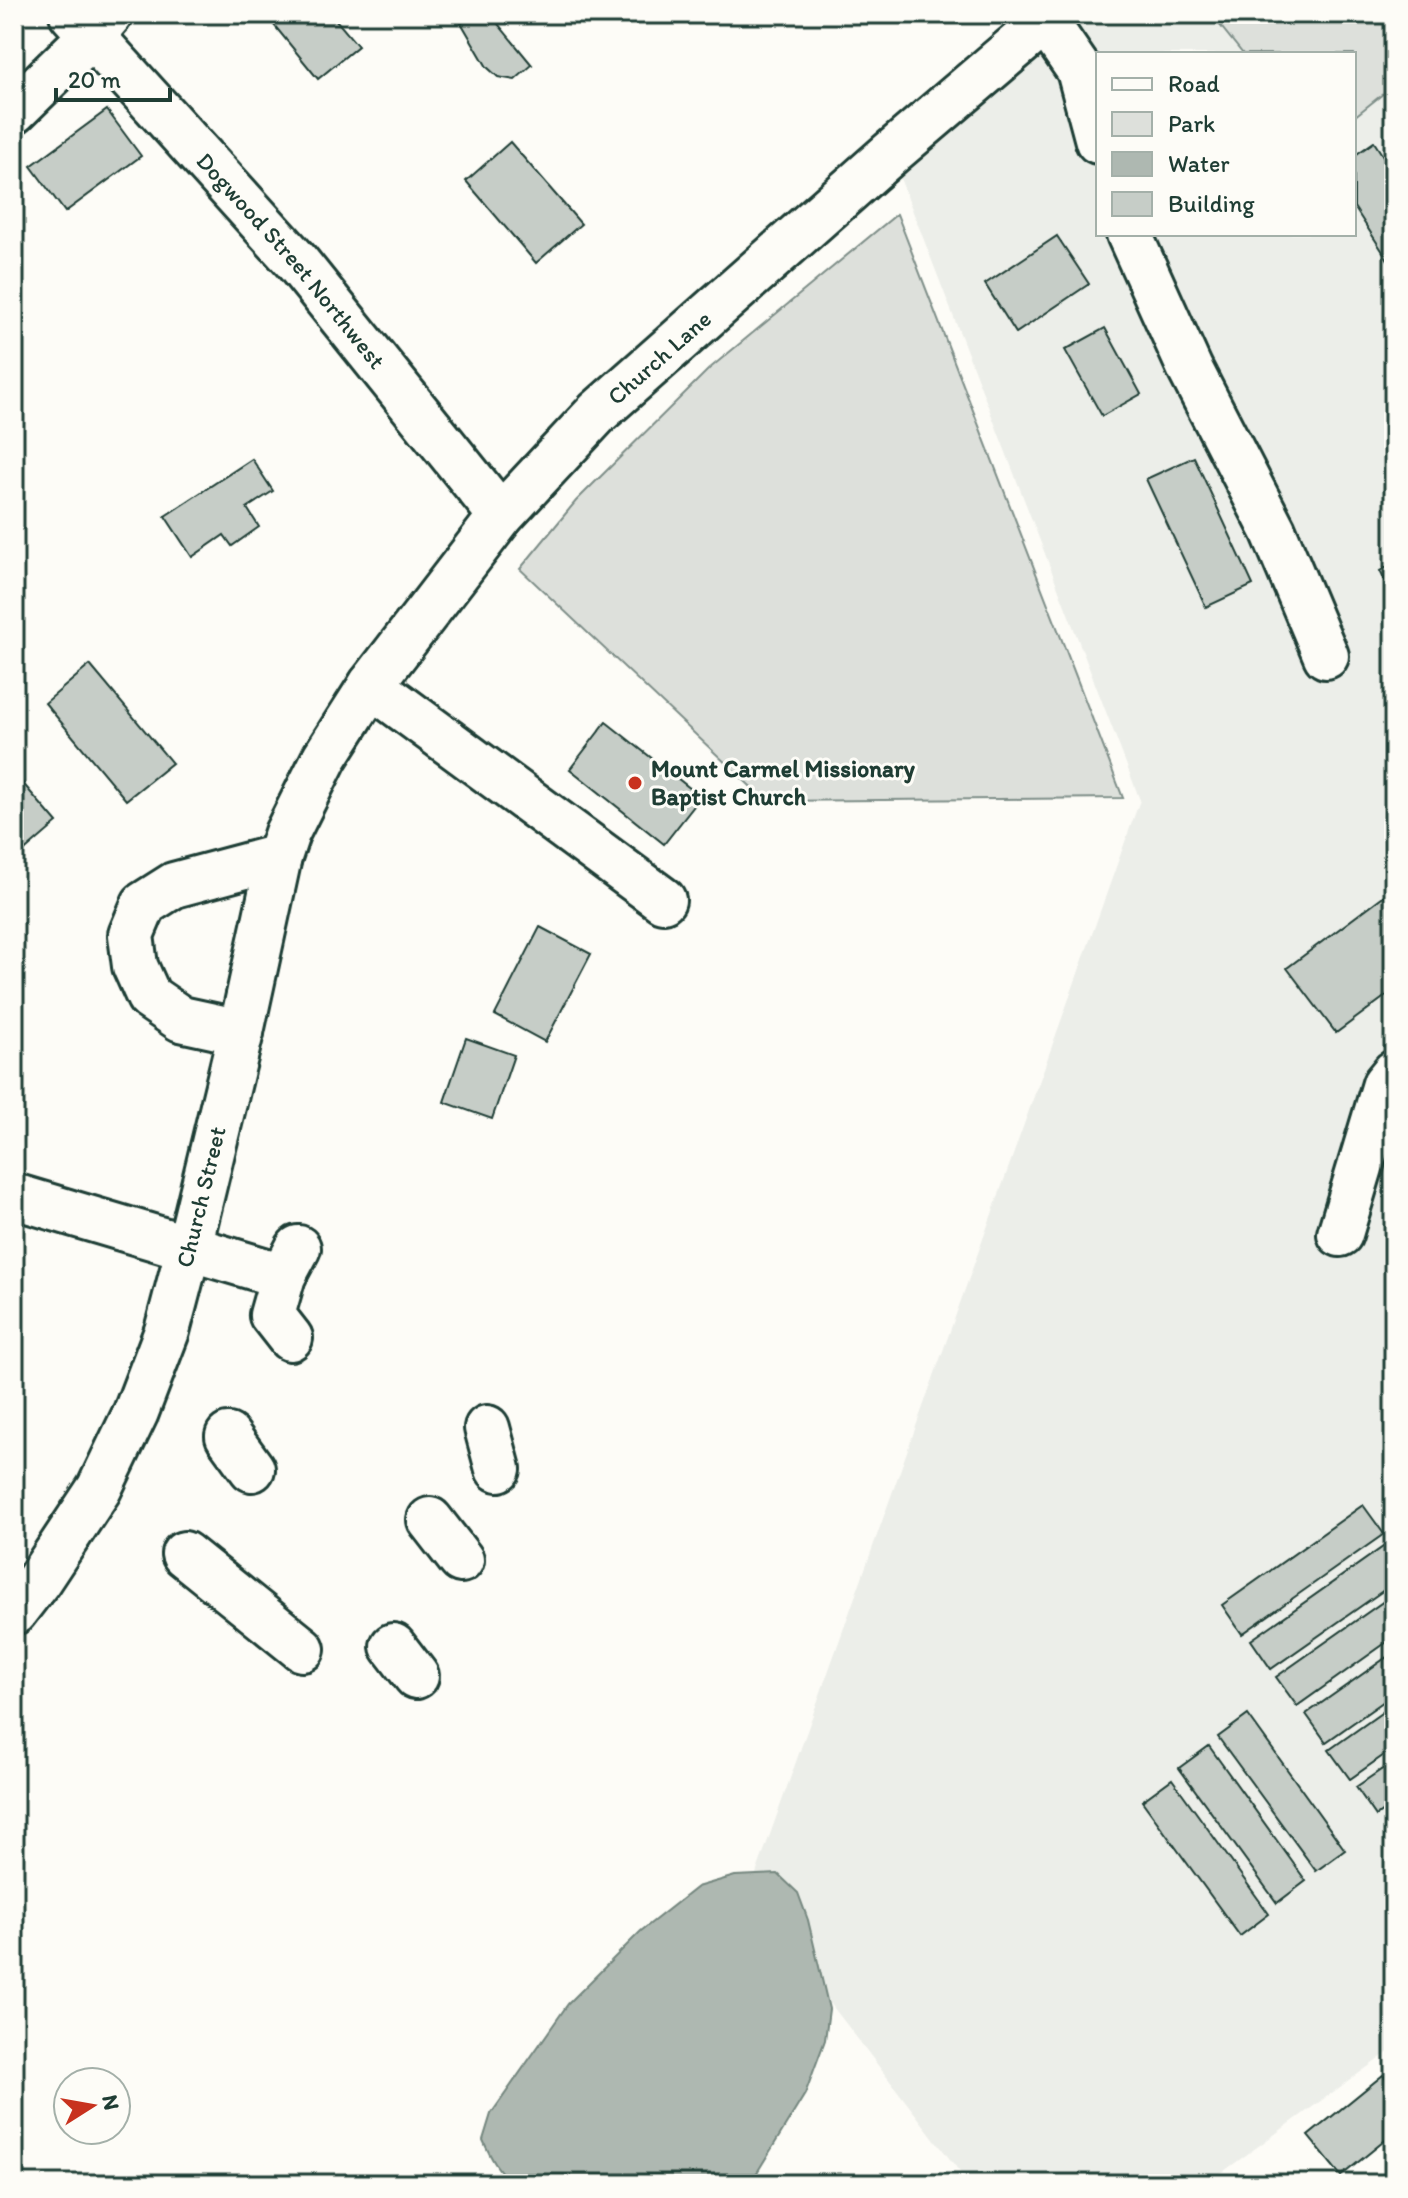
<svg xmlns="http://www.w3.org/2000/svg" width="1408" height="2198" font-family="Itim,sans-serif">
<style>
.built{fill:#eceee9}
.green{fill:#dde0db;stroke:#7e8e88;stroke-width:2}
.water{fill:#aeb8b1;stroke:#75877f;stroke-width:2}
.building{fill:#c6cdc7;stroke:#1f3d34;stroke-width:2}
.lines{fill:none;stroke-linecap:round;stroke-linejoin:round}
.minor-casing{stroke:#1f3d34;stroke-width:50}
.minor{stroke:#fdfcf7;stroke-width:44}
.poi-dot{fill:#c8321e;stroke:#fdfcf7;stroke-width:3}
.labels{text-anchor:middle;stroke-width:6;stroke-linejoin:round;paint-order:stroke}
.street-label{font-size:24px;fill:#1f3d34;stroke:#fdfcf7}
.poi-label{font-size:24px;font-weight:bold;fill:#1f3d34;stroke:#fdfcf7;text-anchor:start}
</style>
<rect width="100%" height="100%" fill="#fdfcf7"/>
<filter id="ink" filterUnits="userSpaceOnUse"><feTurbulence type="fractalNoise" baseFrequency=".0125" numOctaves="2"/><feDisplacementMap in="SourceGraphic" scale="16" xChannelSelector="R" yChannelSelector="G"/><feConvolveMatrix kernelMatrix="1 2 1 2 8 2 1 2 1" color-interpolation-filters="sRGB"/></filter>
<g filter="url(#ink)">
<polygon class="built" points="1076,14 1211,14 1243,54 1098,54 1098,234 1354,234 1354,117 1394,85 1394,2048 1206,2184 969,2184 748,1896 1140,800 895,165"/>
<g class="green">
<polygon points="1211,14 1385,14 1394,25 1394,85 1354,117 1354,54 1243,54"/>
<polygon points="897,214 1123,798 766,801 520,569 576,501 709,369"/>
</g>
<path class="water" d="M778,1874l20,19 10,27 21,89 -4,31 -20,54 -55,90h-236c-16,-12 -23,-26 -31,-44l8,-26 77,-110 73,-73 56,-44 38,-11z"/>
<g class="building">
<polygon points="265,14 331,14 358,46 318,79"/>
<polygon points="456,14 490,14 532,65 515,80 498,77 487,67"/>
<polygon points="107,110 141,156 65,212 31,166"/>
<polygon points="510,142 581,224 536,263 466,181"/>
<polygon points="1374,142 1394,173 1394,269 1354,207 1354,156"/>
<polygon points="1057,236 1089,284 1016,333 985,284"/>
<polygon points="1105,328 1141,394 1102,416 1065,350"/>
<polygon points="1194,457 1253,585 1206,607 1146,479"/>
<polygon points="252,459 273,491 247,508 259,527 232,546 224,535 192,557 165,516"/>
<polygon points="1394,563 1394,599 1380,571"/>
<polygon points="90,665 172,763 126,800 45,703"/>
<polygon points="606,722 701,797 664,844 570,769"/>
<polygon points="14,773 57,823 14,860"/>
<polygon points="1394,888 1394,990 1336,1033 1287,968"/>
<polygon points="540,927 591,954 545,1042 495,1015"/>
<polygon points="466,1038 514,1055 492,1119 444,1102"/>
<polygon points="1363,1505 1384,1534 1242,1634 1222,1605"/>
<polygon points="1393,1540 1394,1583 1271,1669 1251,1640"/>
<polygon points="1394,1594 1394,1637 1297,1706 1276,1677"/>
<polygon points="1394,1652 1394,1694 1326,1742 1306,1714"/>
<polygon points="1394,1704 1394,1748 1350,1779 1329,1750"/>
<polygon points="1248,1715 1345,1850 1316,1871 1218,1737"/>
<polygon points="1209,1746 1306,1881 1277,1903 1179,1768"/>
<polygon points="1394,1761 1394,1803 1376,1816 1356,1787"/>
<polygon points="1172,1779 1269,1914 1240,1936 1142,1801"/>
<polygon points="1383,2075 1394,2089 1394,2133 1341,2176 1308,2136"/>
</g>
<g class="lines">
<defs>
<g id="minor">
<path id="s1" d="M72,14l224,247 205,255"/>
<polyline points="1046,22 1079,70 1098,141"/>
<polyline points="14,111 91,36 110,14"/>
<polyline points="1129,234 1190,369 1273,530 1326,656"/>
<polyline points="371,685 663,900"/>
<polyline points="241,1032 181,1019 149,997 135,966 131,935 144,904 174,885 279,857"/>
<polyline points="14,1196 283,1276"/>
<polyline points="1340,1234 1385,1084 1394,1073"/>
<polyline points="290,1338 272,1315 283,1276 298,1248"/>
<polyline points="487,1428 498,1469"/>
<polyline points="228,1436 252,1469"/>
<polyline points="430,1520 461,1560"/>
<polyline points="184,1554 302,1649"/>
<path id="s2" d="M14,1612l24,-31 61,-92 37,-77 31,-81 22,-84 52,-215 38,-175 8,-24 38,-76 46,-72 130,-169 97,-104 293,-259 163,-139"/>
<polyline points="393,1646 416,1676"/>
</g>
</defs>
<use href="#minor" class="minor-casing"/>
<use href="#minor" class="minor"/>
</g>
</g>
<circle class="poi-dot" cx="635" cy="783" r="8"/>
<g class="labels">
<g class="street-label">
<text dy="8" stroke="none"><textPath href="#s1" startOffset="330">Dogwood Street Northwest</textPath></text>
<text dy="8" stroke="none"><textPath href="#s2" startOffset="1442">Church Lane</textPath></text>
<text dy="8" stroke="none"><textPath href="#s2" startOffset="460">Church Street</textPath></text>
</g>
<g class="poi-label">
<text x="651" y="777">Mount Carmel Missionary<tspan x="651" dy="28">Baptist Church</tspan></text>
</g>
</g>
<rect width="1408" height="2198" fill="none" stroke="#fdfcf7" stroke-width="48"/>
<rect x="24" y="24" width="1360" height="2150" fill="none" stroke="#1f3d34" stroke-width="3" filter="url(#ink)"/>
<rect x="1096" y="52" width="260" height="184" fill="#fdfcf7" stroke="#a4b0a9" stroke-width="2"/>
<rect x="1112" y="78" width="40" height="12" fill="#fdfcf7" stroke="#a4b0a9" stroke-width="2"/>
<text x="1168" y="92" font-size="24" fill="#1f3d34">Road</text>
<rect x="1112" y="112" width="40" height="24" fill="#dde0db" stroke="#a4b0a9" stroke-width="2"/>
<text x="1168" y="132" font-size="24" fill="#1f3d34">Park</text>
<rect x="1112" y="152" width="40" height="24" fill="#aeb8b1" stroke="#a4b0a9" stroke-width="2"/>
<text x="1168" y="172" font-size="24" fill="#1f3d34">Water</text>
<rect x="1112" y="192" width="40" height="24" fill="#c6cdc7" stroke="#a4b0a9" stroke-width="2"/>
<text x="1168" y="212" font-size="24" fill="#1f3d34">Building</text>
<g transform="translate(92 2106) rotate(79)"><circle r="38" fill="#fdfcf7" stroke="#a4b0a9" stroke-width="2"/>
<path d="M0-6L14 30L0 20L-14 30Z" fill="#c8321e"/>
<text y="-12" font-size="22" font-weight="bold" text-anchor="middle" fill="#1f3d34">N</text>
</g>
<path d="M56 88v12h114v-12" fill="none" stroke="#1f3d34" stroke-width="4"/>
<text x="68" y="88" font-size="24" fill="#1f3d34" stroke="#fdfcf7" stroke-width="6" paint-order="stroke">20 m</text>
</svg>
